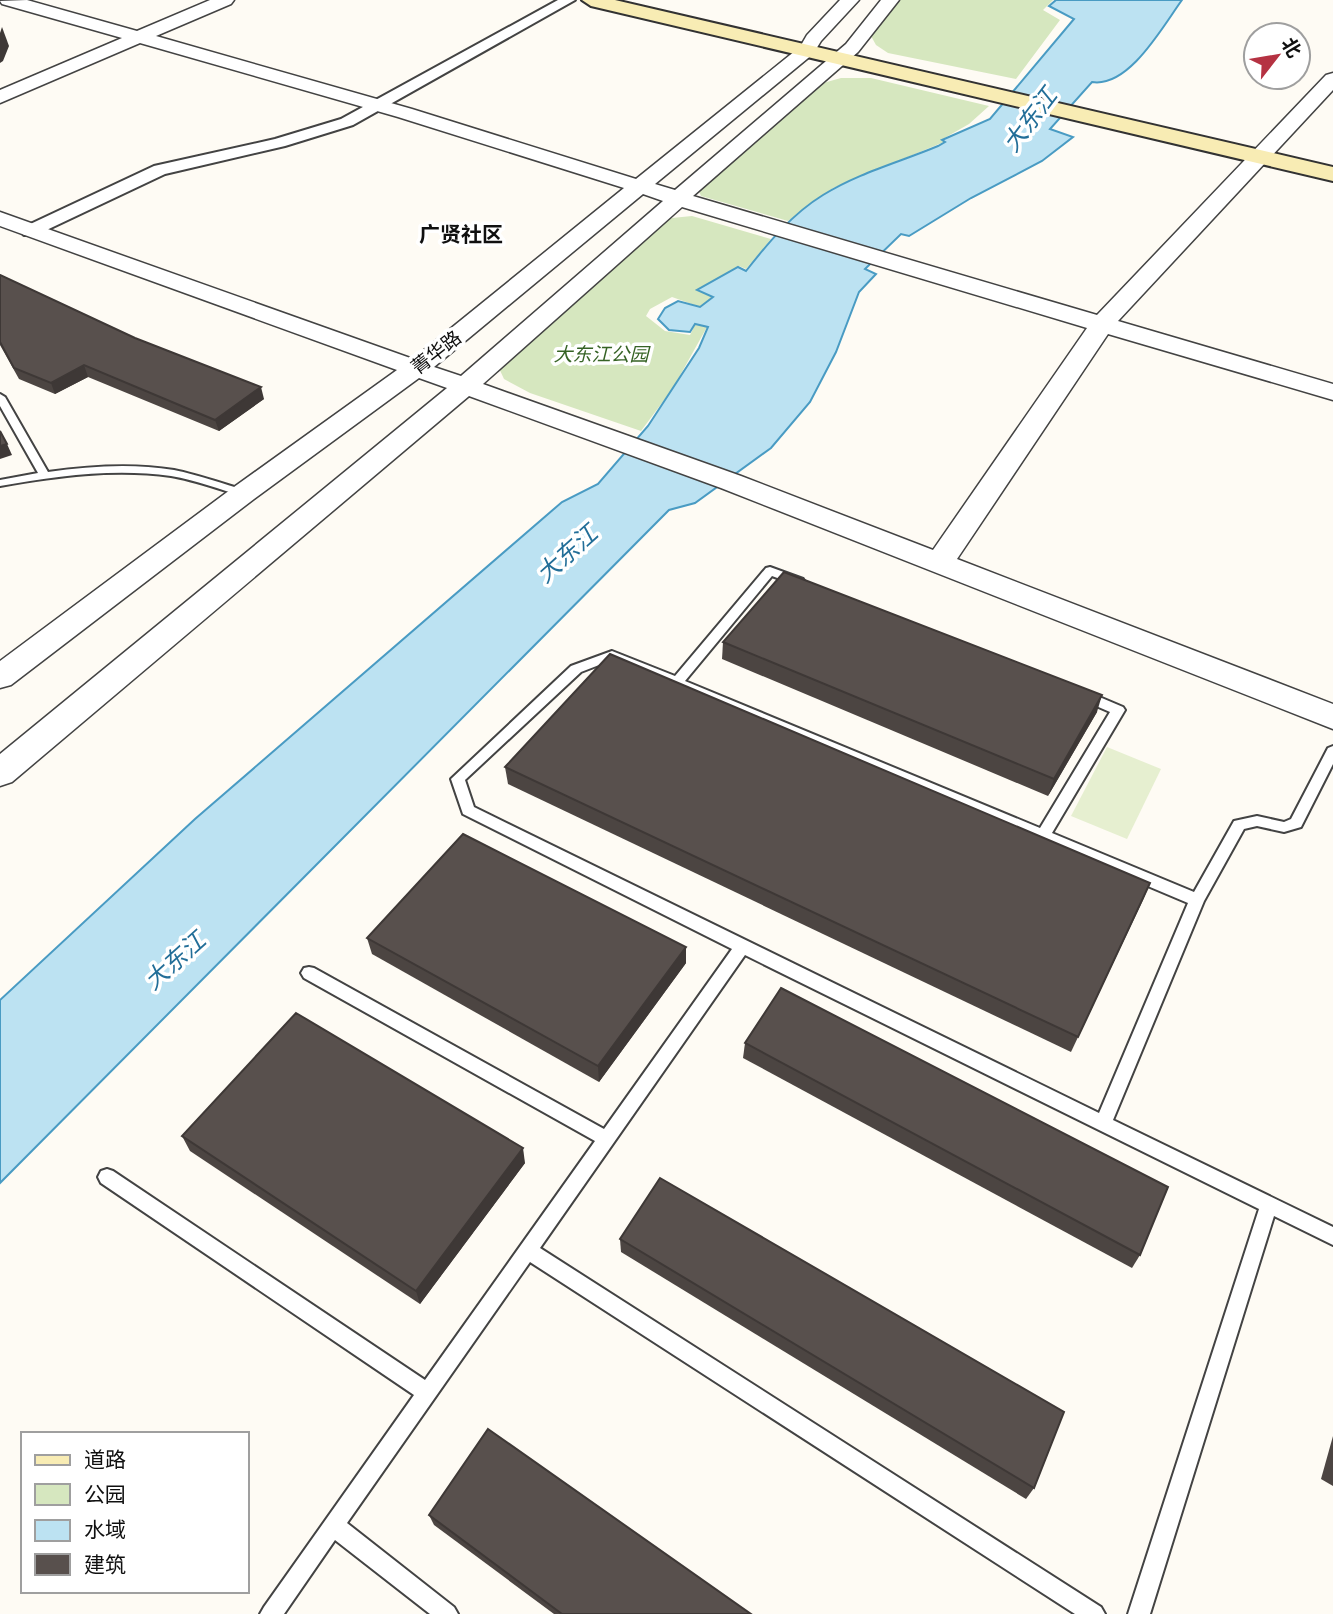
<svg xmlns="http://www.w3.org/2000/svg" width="1333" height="1614" font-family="'Playfair Display','Noto Sans SC',serif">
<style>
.green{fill:#d6e7bf}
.pitch{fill:#e6efd0}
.water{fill:#bce2f2;stroke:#499bc3;stroke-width:2}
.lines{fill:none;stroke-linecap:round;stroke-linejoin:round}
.service-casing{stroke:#434343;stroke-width:4}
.minor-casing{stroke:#434343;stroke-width:4}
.tertiary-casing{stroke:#434343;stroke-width:3}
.secondary-casing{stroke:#323232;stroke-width:4}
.service{fill:#fff;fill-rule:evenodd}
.minor{fill:#fff;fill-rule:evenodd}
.tertiary{fill:#fff;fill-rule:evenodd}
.secondary{fill:#f8ecb4;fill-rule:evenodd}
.wall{fill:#4c4542}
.shaded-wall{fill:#3e3836}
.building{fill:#58504d;stroke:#3e3836;stroke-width:2}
.labels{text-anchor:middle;stroke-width:7;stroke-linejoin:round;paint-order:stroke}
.far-street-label{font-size:19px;fill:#101010;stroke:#fff}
.far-park-label{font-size:19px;font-style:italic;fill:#366325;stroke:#fff}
.far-quarter-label{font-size:21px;font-weight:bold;fill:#101010;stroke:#fff}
.water-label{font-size:24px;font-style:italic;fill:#226e98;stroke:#fff}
</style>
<rect width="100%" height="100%" fill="#fefbf4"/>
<g class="green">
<polygon points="899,0 1053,0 1043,10 1060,20 1016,79 888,53 876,45 871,36"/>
<polygon points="841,78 871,78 989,106 969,124 941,140 944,142 833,188 788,221 701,196 698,189 816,85"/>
<polygon points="692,216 771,239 746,269 739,266 697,290 713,296 700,307 672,297 650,309 646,316 665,331 690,335 695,325 707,327 673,388 641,431 530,393 504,379 497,364 657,224 672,218"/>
</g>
<polygon class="pitch" points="1107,747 1161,769 1127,839 1071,816"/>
<path class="water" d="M1056,0h126c-19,26 -53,88 -90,82l-42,47 23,8 -31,24 -71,37 -62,38 -8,-2 -36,35 11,5 -17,18 -23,60 -26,50 -39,46 -76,55 -26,7 -669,673v-183l195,-181 367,-317 36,-18 50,-58 51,-78 9,-21 -13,-3 -5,8 -21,-2 -11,-11 7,-11 13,-7 22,6 13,-10 -16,-7 41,-23 8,4c22,-28 46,-57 77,-76 35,-22 77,-33 115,-49l7,-4 -3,-2 48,-21 84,-100 -25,-13z"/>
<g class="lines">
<defs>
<g id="service">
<path d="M0,394l5,3 43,75c42,-6 84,-9 126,-2 25,5 49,14 74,21l2,2 -6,3c-24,-6 -48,-16 -73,-20 -57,-8 -115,0 -171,10v-6l38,-7 -38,-67z"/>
<path d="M770,567l33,12 2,3 -6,4 -27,-10 -87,105 355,147 70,-116 -30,-13 -2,-3 2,-3h10l33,14 2,3 -73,123 142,59 40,-71 23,-5 27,6 7,-3 37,-71 5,-2v18l-32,63 -17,5 -27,-6 -13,3 -40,72 -91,219 220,107v18l-59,-29 -124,398h-22l131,-405 -514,-254 -205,293 561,359 4,7h-30l-545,-352 -183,261 107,84 4,7h-28l-95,-74 -51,74h-24l4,-7 150,-212 -313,-212 -3,-6 3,-6 6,-2 6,2 312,209 170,-239 -291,-163 -3,-5 3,-5 5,-1 5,1 290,161 128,-180 -269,-135 -12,-35 120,-113 41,-15 63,25 91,-108zM612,660l576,243 -89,210 -625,-306 -9,-27 116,-108z"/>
</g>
<polygon id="minor" points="558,0 575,0 353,125 285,146 165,174 36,235 24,235 21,231 24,227 154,166 275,139 341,119"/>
<path id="tertiary" d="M27,0l110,31 73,-31h24l-3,4 -75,32 256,73 224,70 164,-132 7,-12 33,-35h19l-38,41 -8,13 -158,130 20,6 171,-146 35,-44h18l-41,52 -165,144 404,119 229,-240 7,-2v17l-215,231 215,63v16l-225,-66 -151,225 376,145v25l-612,-241 -252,-92 -457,386 -12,4v-32l447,-366 -28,-10 -165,121 -243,186 -11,3v-27l234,-174 163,-117 -397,-144v-14l413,147 211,-171 -226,-71 -258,-74 -140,60v-13l122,-52 -120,-34 -2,-3zM643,194l20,7 -202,175 -27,-9zM682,207l405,121 -154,222 -192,-74 -258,-92z"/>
<polygon id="secondary" points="582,0 615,0 1333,167 1333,181 591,6"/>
</defs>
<use href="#service" class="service-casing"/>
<use href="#minor" class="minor-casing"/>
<use href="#tertiary" class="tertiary-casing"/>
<use href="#secondary" class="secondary-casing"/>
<use href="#service" class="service"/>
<use href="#minor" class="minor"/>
<use href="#tertiary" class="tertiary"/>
<use href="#secondary" class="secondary"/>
</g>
<g class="wall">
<polygon points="0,275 264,399 219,431 88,377 55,394 19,379 0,345"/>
<polygon points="723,642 1097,712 1048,796 722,659"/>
<polygon points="505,767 1150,883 1071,1052 508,784"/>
<polygon points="367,938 686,963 599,1082 372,954"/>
<polygon points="745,1043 1140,1255 1132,1268 743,1058"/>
<polygon points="182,1136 525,1163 420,1304 190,1151"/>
<polygon points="620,1239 1034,1488 1026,1499 621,1252"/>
<polygon points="1333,1436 1333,1486 1321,1479"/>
<polygon points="429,1515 751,1614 554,1614 434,1525"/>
</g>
<g class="shaded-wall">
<polygon points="2,27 9,46 3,61 0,63 0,33"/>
<polygon points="84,365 88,377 55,394 51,383"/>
<polygon points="261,387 264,399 219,431 215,420"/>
<polygon points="7,444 12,455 0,459 0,446"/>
<polygon points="1102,695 1097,712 1048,796 1054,779"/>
<polygon points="1150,883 1143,900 1071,1052 1078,1037"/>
<polygon points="686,947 686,963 599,1082 598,1066"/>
<polygon points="523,1148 525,1163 420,1304 416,1291"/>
</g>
<g class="building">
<polygon points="0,275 135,338 261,387 215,420 84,365 51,383 14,368 0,342"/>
<polygon points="0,431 7,444 0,446"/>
<polygon points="784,572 1102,695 1054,779 723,642"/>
<polygon points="610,654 1150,883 1078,1037 505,767"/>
<polygon points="463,834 686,947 598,1066 367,938"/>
<polygon points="781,988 1168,1187 1140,1255 745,1043"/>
<polygon points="296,1013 523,1148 416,1291 182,1136"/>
<polygon points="660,1178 1064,1412 1034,1488 620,1239"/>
<polygon points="488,1429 751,1614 562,1614 429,1515"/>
</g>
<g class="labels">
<g class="far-street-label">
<text transform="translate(436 352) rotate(-38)" y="7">菁华路</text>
</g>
<g class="far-park-label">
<text x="601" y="361">大东江公园</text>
</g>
<g class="far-quarter-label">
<text x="461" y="242">广贤社区</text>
</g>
<g class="water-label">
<text transform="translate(1030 120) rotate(-53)" y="8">大东江</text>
<text transform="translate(567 554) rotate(-42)" y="8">大东江</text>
<text transform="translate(175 961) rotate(-42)" y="8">大东江</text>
</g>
</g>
<rect x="21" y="1432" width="228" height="161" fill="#ffffff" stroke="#9f9f9f" stroke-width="2"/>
<rect x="35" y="1455" width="35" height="10" fill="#f8ecb4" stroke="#9f9f9f" stroke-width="2"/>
<text x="84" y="1467" font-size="21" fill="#101010">道路</text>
<rect x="35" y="1484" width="35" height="21" fill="#d6e7bf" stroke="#9f9f9f" stroke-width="2"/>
<text x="84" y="1502" font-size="21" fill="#101010">公园</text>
<rect x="35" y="1520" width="35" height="21" fill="#bce2f2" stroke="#9f9f9f" stroke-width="2"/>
<text x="84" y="1537" font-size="21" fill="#101010">水域</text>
<rect x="35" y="1554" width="35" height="21" fill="#58504d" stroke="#9f9f9f" stroke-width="2"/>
<text x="84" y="1572" font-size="21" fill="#101010">建筑</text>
<g transform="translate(1277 56) rotate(59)"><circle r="33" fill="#ffffff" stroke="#9f9f9f" stroke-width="2"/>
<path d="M0-5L12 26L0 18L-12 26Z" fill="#b53242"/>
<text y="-10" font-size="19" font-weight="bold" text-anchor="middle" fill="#101010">北</text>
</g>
</svg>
